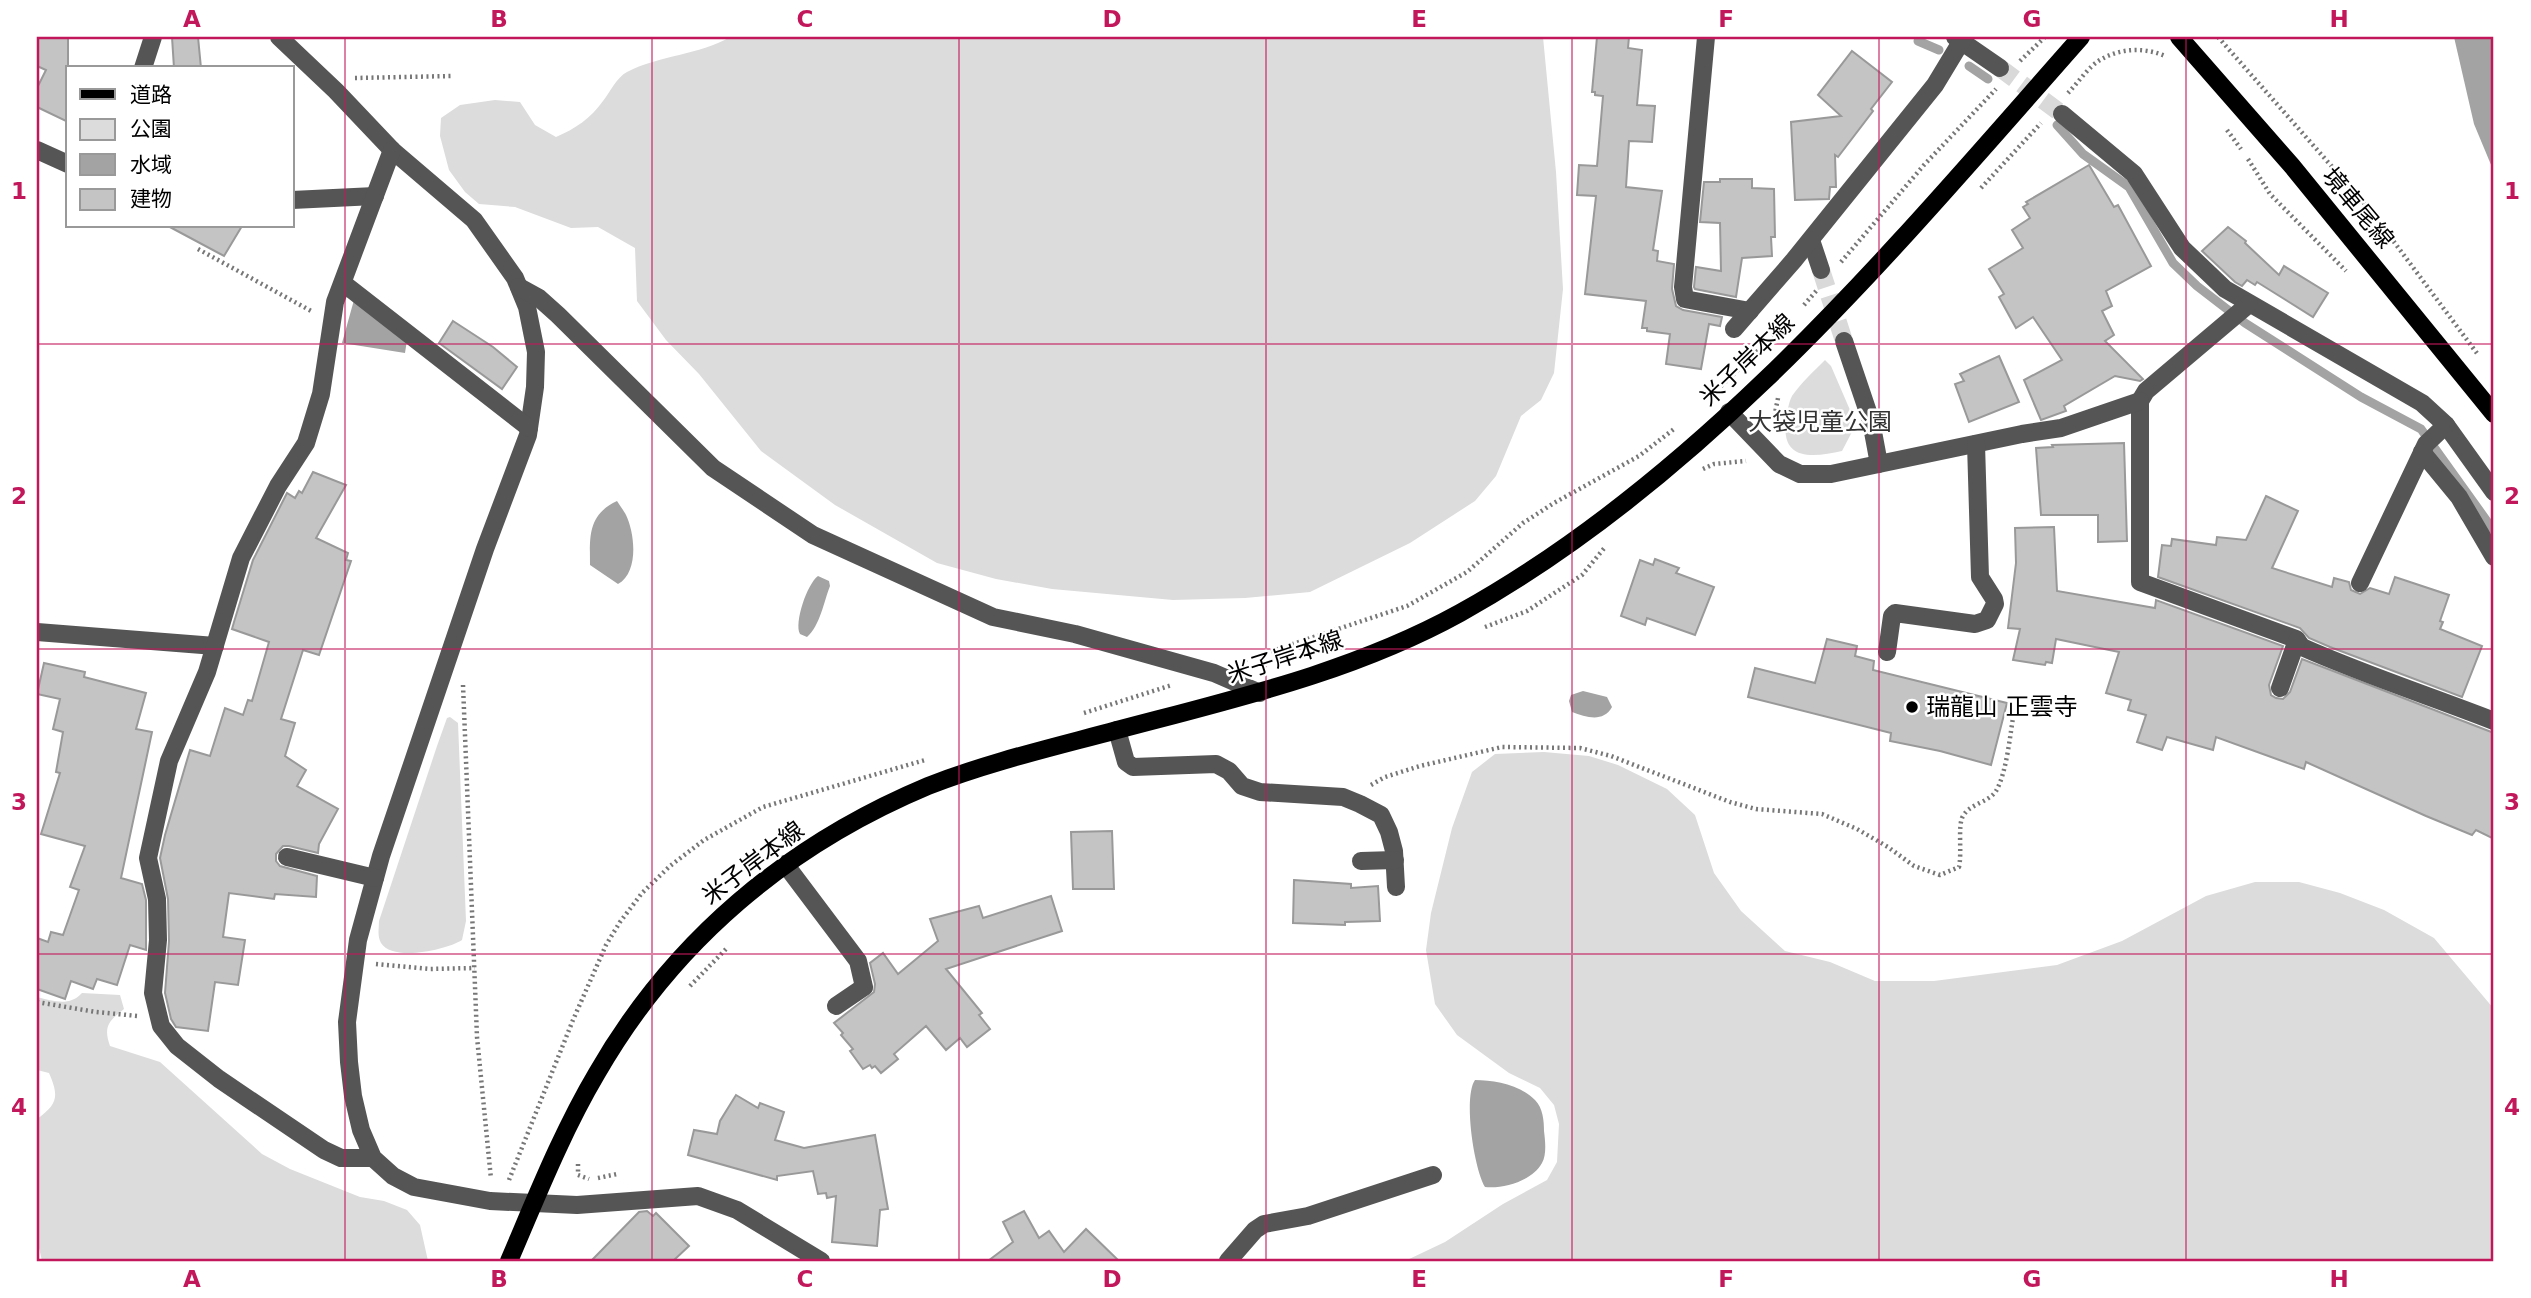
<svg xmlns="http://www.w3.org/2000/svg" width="2531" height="1298" font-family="'DejaVu Sans','Noto Sans JP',sans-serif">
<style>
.green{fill:#dcdcdc}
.water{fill:#a3a3a3}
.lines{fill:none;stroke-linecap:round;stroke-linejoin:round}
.stream{stroke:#a3a3a3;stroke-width:9}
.building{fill:#c4c4c4;stroke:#999;stroke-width:2}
.minor-tunnel{stroke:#d9d9d9;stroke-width:18;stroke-dasharray:18 9;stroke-linecap:butt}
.path{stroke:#777;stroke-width:4.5;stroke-dasharray:2 3.5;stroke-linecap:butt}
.minor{stroke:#555;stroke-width:18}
.major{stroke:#000;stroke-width:18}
.grid{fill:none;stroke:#c2185b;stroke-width:2;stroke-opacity:0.55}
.poi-dot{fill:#000;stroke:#fff;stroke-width:2.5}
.labels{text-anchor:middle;stroke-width:5;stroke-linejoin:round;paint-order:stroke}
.street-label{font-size:24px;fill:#000;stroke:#fff}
.park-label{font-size:24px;fill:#333;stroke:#fff}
.poi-label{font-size:24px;fill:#000;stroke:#fff;text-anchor:start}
.neatline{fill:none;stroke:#c2185b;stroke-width:2.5}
.grid-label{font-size:23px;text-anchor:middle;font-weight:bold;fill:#c2185b}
</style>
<rect width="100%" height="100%" fill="#fff"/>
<g class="green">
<path d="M730,37h813l13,135 7,117 -9,84 -13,27 -20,16 -25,60 -21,25 -65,42 -100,49 -65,6 -72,2 -121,-11 -56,-10 -59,-16 -102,-58 -74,-54 -62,-77 -33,-34 -29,-39 -2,-53 -37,-21 -27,1 -56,-21 -36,-3 -14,-12 -16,-22 -9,-34 1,-18 19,-13 35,-5 25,2 15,23 21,12c19,-8 35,-19 47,-36 7,-9 14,-24 24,-29 33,-17 72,-17 103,-35z"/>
<path d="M1825,360l6,6 22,51 1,11 -12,23c-27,6 -61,11 -56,-29 1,-8 2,-18 6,-26 9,-13 22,-25 33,-36z"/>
<path d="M450,717l8,6 8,198 -4,19c-16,10 -69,22 -81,3 -4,-7 -2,-15 -2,-22l58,-175 10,-28z"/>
<polygon points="1544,752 1589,756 1618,765 1667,789 1695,815 1714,873 1741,911 1785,951 1830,962 1875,981 1934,981 2057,965 2122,941 2206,896 2255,882 2299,882 2340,893 2384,910 2434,938 2494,1009 2494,1261 1405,1261 1445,1242 1503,1204 1547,1180 1557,1162 1559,1124 1554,1105 1540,1088 1509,1073 1457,1035 1435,1004 1426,950 1431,913 1452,828 1472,772 1495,754"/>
<path d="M82,993l38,2 4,14c-15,12 -21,17 -14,37l50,16 102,92 28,15 70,28 24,4 23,9 13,15 8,36h-386l-5,-22v-120c21,-15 22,-23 12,-46l-12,-3v-73c17,4 32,10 45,-4z"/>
</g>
<g class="water">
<polygon points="2454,37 2494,37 2494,172 2474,124"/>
<polygon points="354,300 407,340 405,353 342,343"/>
<path d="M617,501c3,5 7,10 9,14 9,19 13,57 -8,69l-28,-19c0,-27 -3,-50 27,-64z"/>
<path d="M818,576l11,5 1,5c-6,15 -10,40 -23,51l-7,-3c-6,-11 7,-50 18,-58z"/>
<path d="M1583,691l24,6 5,10c-9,16 -26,10 -40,5l-3,-11 2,-6z"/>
<path d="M1475,1080c19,0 46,5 60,20 8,8 9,21 9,31 1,9 3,23 -2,32 -10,18 -38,26 -57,24 -11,-18 -22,-90 -10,-107z"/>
</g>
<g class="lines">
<g class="stream">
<polyline points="1918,41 1939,50"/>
<polyline points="1969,66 1988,79"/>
<polyline points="2057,125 2083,154 2129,187 2173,263 2197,286 2245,323 2361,397 2421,429 2494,531"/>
</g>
</g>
<g class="building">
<polygon points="37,37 68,37 68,122 37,107 37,88 46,70 37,66"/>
<polygon points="172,37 198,37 201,68 174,68"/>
<polygon points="1597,37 1629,37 1628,48 1642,50 1637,105 1655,106 1652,142 1629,141 1626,187 1662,191 1653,250 1658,251 1657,261 1674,264 1672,289 1676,306 1683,310 1722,317 1720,326 1709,324 1701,369 1666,364 1670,334 1647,331 1647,328 1642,328 1646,301 1585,294 1596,196 1577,195 1579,165 1597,166 1603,96 1595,95 1595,92 1592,92"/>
<polygon points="1852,51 1892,82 1871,109 1873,111 1838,157 1835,155 1836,187 1830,187 1829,199 1795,200 1791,122 1841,116 1818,95"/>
<polygon points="2089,165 2114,207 2118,205 2151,266 2106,291 2112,306 2102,311 2114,335 2105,341 2143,379 2140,381 2115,376 2064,406 2066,411 2041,420 2024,380 2062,360 2033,317 2016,328 1999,297 2004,294 1989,269 2023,248 2012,230 2030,218 2023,207 2028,204 2026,202"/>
<polygon points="1720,179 1752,179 1752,188 1774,189 1775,237 1771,237 1772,256 1742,258 1736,297 1695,289 1694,287 1696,267 1721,271 1720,223 1700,222 1704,182 1720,182"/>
<polygon points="168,226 242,226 224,256"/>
<polygon points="2228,227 2246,241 2245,243 2279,275 2284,266 2328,293 2313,317 2257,282 2255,285 2247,280 2242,286 2235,282 2202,251"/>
<polygon points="453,321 493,347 517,367 502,389 439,343"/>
<polygon points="1999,356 2019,402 1969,422 1955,384 1964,381 1960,374"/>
<polygon points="2124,443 2127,541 2098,542 2098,515 2041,515 2036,448 2053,447 2052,445"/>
<polygon points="313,472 346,485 316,538 348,553 346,560 351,561 319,655 303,650 281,719 295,723 285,756 306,770 297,786 338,809 319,844 318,853 289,846 283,846 276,854 276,861 280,866 317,876 316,897 275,894 274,899 229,893 223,937 245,940 238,985 215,982 208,1031 176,1027 171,1019 165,993 169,941 168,899 160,858 165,835 190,750 210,756 225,708 243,715 248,700 252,701 269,642 232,629 234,622 253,560 287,493 295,498 299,491 302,493"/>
<polygon points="2266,496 2298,511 2272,568 2332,587 2334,578 2349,582 2351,590 2360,594 2370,588 2389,594 2395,577 2449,595 2440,621 2443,622 2440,629 2482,646 2462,697 2330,647 2309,638 2300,628 2158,577 2162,545 2171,546 2172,539 2216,545 2217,537 2246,540"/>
<polygon points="2054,527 2057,591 2155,608 2156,600 2283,646 2269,685 2271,695 2276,698 2283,699 2290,692 2302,659 2494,733 2494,839 2476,830 2472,835 2426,816 2306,762 2304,769 2216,737 2213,750 2167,737 2162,750 2137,742 2146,715 2128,710 2131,700 2106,693 2119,652 2056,639 2052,663 2046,662 2045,665 2013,660 2020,629 2008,628 2016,563 2015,528"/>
<polygon points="1655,559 1679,568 1676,573 1714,587 1695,635 1647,618 1645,625 1621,616 1640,560 1653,565"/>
<polygon points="1827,639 1857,646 1855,656 1874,661 1873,670 2007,703 1991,765 1940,751 1890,741 1891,733 1748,697 1755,668 1815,683"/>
<polygon points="44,663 85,672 84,677 146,693 136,729 152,732 121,878 142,884 146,900 146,950 130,945 117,985 97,979 93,989 71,981 65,999 37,989 37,938 48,942 51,932 63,935 79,890 70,887 85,846 41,834 60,773 56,772 63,732 53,729 60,699 37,694"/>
<polygon points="1112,831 1114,889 1073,889 1071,832"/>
<polygon points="1294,880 1351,884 1351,888 1378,886 1380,921 1345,922 1345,925 1293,923"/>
<polygon points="1051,896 1062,931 946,969 982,1013 979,1015 990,1029 967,1047 960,1038 946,1050 926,1026 894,1054 898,1059 881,1073 875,1066 872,1068 870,1065 863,1069 850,1051 853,1049 841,1035 843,1033 834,1023 874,992 875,984 870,963 883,953 898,974 938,941 930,919 979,906 983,918"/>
<polygon points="736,1095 758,1108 760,1103 784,1112 775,1140 804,1148 875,1135 888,1209 880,1210 877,1246 832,1242 836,1196 827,1198 826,1193 818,1194 813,1171 777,1176 777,1180 688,1155 694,1130 717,1134 720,1121"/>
<polygon points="647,1211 653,1216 656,1213 689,1246 673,1261 591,1261 639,1212"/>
<polygon points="1024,1211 1039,1238 1049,1231 1064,1252 1086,1229 1119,1261 988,1261 1013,1242 1003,1222"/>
</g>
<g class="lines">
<g class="minor-tunnel">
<polyline points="2000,68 2062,114"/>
<polyline points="1821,270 1844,341"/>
</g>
<g class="path">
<polyline points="2218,37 2371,211 2479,356"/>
<polyline points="2020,61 2045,37"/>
<polyline points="355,78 452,76"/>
<path d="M2068,93c10,-10 20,-26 32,-33 20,-12 44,-13 65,-4"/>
<polyline points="2227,130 2241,149"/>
<polyline points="2248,159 2270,194 2346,271"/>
<polyline points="1981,188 2041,123"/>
<polyline points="198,249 313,312"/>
<polyline points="1841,262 1924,165 1996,89"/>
<polyline points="1804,305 1817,290"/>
<polyline points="1717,390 1791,319"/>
<polyline points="1776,427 1774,418 1778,398"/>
<polyline points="1703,469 1714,464 1746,461"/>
<polyline points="1485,627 1527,611 1582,575 1606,546"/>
<polyline points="1245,660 1407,606 1467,572 1523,523 1554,503 1639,456 1674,429"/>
<polyline points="463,685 477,1037 491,1179"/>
<polyline points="1084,713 1172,685"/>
<path d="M1371,785l14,-8 35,-11 82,-19 78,1 31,8 119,46 26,7 66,5 35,15 31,18 26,19 26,9 19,-8c3,-14 -1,-38 3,-49 6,-14 26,-15 34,-27 11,-19 14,-57 18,-79"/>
<polyline points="376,964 430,969 475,968"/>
<polyline points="690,986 728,947"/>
<polyline points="37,1002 96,1012 138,1016"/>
<polyline points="578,1164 578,1175 589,1179"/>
<polyline points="598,1178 617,1174"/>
<polyline points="509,1180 573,1020 606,945 620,922 642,893 670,866 704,840 763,807 925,760"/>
</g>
<g class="minor">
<polyline points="279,37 336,91 392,150 474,220 515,278 527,307 536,352 535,387 528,435 485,549 381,856 358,940 347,1022 349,1062 353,1096 361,1130 373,1158 393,1176 414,1187 490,1201 577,1205 698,1196 737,1210 821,1261"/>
<polyline points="1706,37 1683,287 1685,299 1690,300 1750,311"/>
<polyline points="1955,37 2000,68"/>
<polyline points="143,68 153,37"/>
<polyline points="2062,114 2134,174 2182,248 2225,289 2422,403 2446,425 2494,492"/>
<polyline points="37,150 68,164"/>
<polyline points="292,200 375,196"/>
<polyline points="1811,240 1821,270"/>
<polyline points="343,283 529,428"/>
<polyline points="519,287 539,298 558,315 713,468 813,535 993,617 1075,634 1214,673 1260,693"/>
<path d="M2249,304l-103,87 -6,10v181l156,57 6,8c63,28 128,49 192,74"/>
<polyline points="1734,329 1794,260 1935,85 1964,37"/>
<polyline points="1844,341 1871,421 1879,464"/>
<polyline points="1729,412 1779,464 1800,474 1831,474 2022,434 2061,428 2140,401"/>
<polyline points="2422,452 2459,497 2494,557"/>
<polyline points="2360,583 2426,444 2446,425"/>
<polyline points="37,632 215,646"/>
<polyline points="1887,652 1892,616 1895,613 1975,624 1987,620 1995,604 1994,599 1980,577 1976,444"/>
<polyline points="2280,688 2297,640"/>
<polyline points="1117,730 1126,762 1133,767 1216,764 1229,771 1242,786 1260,792 1343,797 1360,804 1381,815 1389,832 1394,851 1396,887"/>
<polyline points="287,857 375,878"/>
<polyline points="1361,861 1395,860"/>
<polyline points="785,864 858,961 864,987 836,1006"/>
<polyline points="373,1158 341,1158 324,1150 219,1079 177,1046 161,1026 153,993 158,940 157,899 148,858 169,761 207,672 241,558 278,486 306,443 321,394 335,302 392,150"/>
<polyline points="1228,1261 1255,1230 1264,1224 1308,1216 1433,1175"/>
</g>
<g class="major">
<polyline points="2179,37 2292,166 2494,414"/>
<path d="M509,1261c27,-63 53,-129 88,-188 76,-132 190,-228 331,-287 61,-24 126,-39 189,-56 117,-31 236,-58 343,-117 247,-137 437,-368 621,-576"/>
</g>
</g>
<path class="grid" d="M345,37v1224M652,37v1224M959,37v1224M1266,37v1224M1572,37v1224M1879,37v1224M2186,37v1224M37,344h2457M37,649h2457M37,954h2457"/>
<circle class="poi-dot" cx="1912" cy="707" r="7"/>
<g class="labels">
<g class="street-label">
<text transform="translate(2358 208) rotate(50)" y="8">境車尾線</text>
<text transform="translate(1747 360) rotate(-44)" y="8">米子岸本線</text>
<text transform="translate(1285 657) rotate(-18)" y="8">米子岸本線</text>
<text transform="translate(753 863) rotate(-37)" y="8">米子岸本線</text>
</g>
<g class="park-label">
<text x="1820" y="430">大袋児童公園</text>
</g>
<g class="poi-label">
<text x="1926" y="715">瑞龍山 正雲寺</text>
</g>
</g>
<rect width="2531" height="1298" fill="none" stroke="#ffffff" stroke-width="77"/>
<rect x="66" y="66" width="228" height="161" fill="#ffffff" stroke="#999999" stroke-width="2"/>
<rect x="80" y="89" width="35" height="10" fill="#000000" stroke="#999999" stroke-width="2"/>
<text x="130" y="102" font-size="21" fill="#000000">道路</text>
<rect x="80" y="119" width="35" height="21" fill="#dcdcdc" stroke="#999999" stroke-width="2"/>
<text x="130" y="136" font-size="21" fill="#000000">公園</text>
<rect x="80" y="154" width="35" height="21" fill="#a3a3a3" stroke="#999999" stroke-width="2"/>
<text x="130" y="172" font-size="21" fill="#000000">水域</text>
<rect x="80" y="189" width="35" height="21" fill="#c4c4c4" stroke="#999999" stroke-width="2"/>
<text x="130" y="206" font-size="21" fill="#000000">建物</text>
<rect x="38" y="38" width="2454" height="1222" class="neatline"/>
<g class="grid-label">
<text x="192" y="27">A</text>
<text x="499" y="27">B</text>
<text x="805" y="27">C</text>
<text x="1112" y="27">D</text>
<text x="1419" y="27">E</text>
<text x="1726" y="27">F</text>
<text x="2032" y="27">G</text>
<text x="2339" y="27">H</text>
<text x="19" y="199">1</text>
<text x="2512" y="199">1</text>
<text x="19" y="504">2</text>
<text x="2512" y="504">2</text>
<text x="19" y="810">3</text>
<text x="2512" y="810">3</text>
<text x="19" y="1115">4</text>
<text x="2512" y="1115">4</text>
<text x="192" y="1287">A</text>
<text x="499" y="1287">B</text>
<text x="805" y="1287">C</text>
<text x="1112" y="1287">D</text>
<text x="1419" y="1287">E</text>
<text x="1726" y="1287">F</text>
<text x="2032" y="1287">G</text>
<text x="2339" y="1287">H</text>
</g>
</svg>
